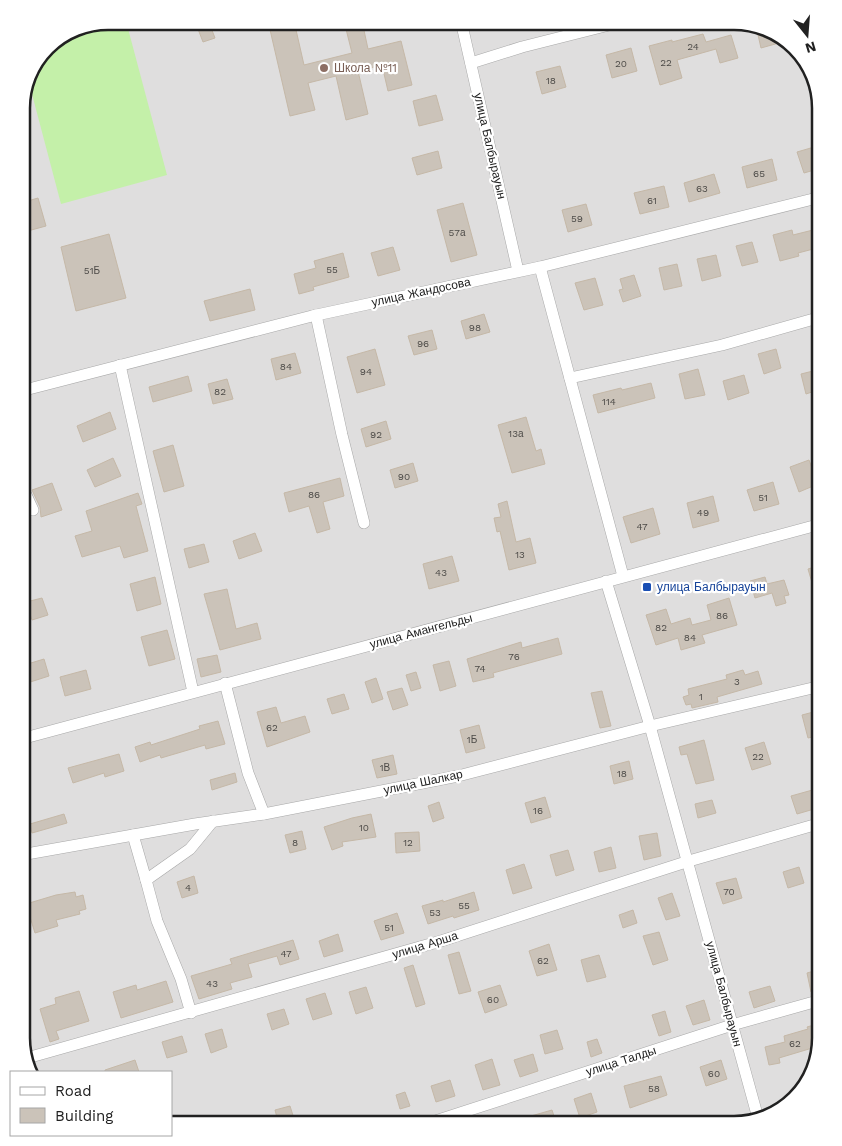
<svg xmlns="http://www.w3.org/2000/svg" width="842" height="1146" font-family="'Work Sans',sans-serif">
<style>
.residential{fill:#dfdede}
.grass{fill:#c4f0a9}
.building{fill:#cbc3b9;stroke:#c5b8a7}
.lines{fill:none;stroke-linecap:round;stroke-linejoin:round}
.street-casing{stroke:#a8a8a8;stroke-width:12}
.street{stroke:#fff;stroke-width:11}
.education-dot{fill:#8d6e63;stroke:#fff;stroke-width:2}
.transit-dot{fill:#1a4fb4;stroke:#fff;stroke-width:2}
.labels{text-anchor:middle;stroke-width:4.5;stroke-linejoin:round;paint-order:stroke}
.number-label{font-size:10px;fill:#4c4a47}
.education-label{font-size:12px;fill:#785e54;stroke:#fff;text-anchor:start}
.street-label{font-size:12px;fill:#212121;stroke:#fff}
.transit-label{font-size:12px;fill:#164399;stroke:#fff;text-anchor:start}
.rim{fill:none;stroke:#212121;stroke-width:2.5}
</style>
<rect width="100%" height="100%" fill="#f2efe7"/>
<polygon class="residential" points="108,21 739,21 778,33 809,64 821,108 821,1038 809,1082 778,1113 734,1125 171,1125 171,1072 31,1072 21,1038 21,102 30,70 51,43"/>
<polygon class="grass" points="110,21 126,21 167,175 61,204 28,79 30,70 51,43"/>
<g class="building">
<polygon points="268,21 294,21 304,65 352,53 344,21 362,21 368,49 401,41 412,85 388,91 382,65 358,71 368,114 346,120 336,76 308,83 315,110 290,116"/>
<polygon points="210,25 215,38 203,42 198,29"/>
<polygon points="756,26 778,33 786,41 761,48"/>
<polygon points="703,34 706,42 731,35 738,58 720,63 716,49 677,60 682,78 660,85 649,46 672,40 672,42"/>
<polygon points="631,48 637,71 612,78 606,55"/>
<polygon points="560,66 566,87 542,94 536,72"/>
<polygon points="436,95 443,120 419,126 413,101"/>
<polygon points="821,145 821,168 804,173 797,152"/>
<polygon points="438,151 442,168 417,175 412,158"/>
<polygon points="772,159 777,180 747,188 742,167"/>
<polygon points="714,174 720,193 689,202 684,183"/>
<polygon points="664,186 669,207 640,214 634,193"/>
<polygon points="38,198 46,226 24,232 21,222 21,203"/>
<polygon points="463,203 477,255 451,262 437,210"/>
<polygon points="586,204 592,225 568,232 562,210"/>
<polygon points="821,228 821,247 798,253 799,256 780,261 773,235 792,230 793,235"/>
<polygon points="109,234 126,298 76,311 61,247"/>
<polygon points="752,242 758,262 742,266 736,246"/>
<polygon points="393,247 400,270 378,276 371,253"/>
<polygon points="343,253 349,277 313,287 314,290 299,294 294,274 316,268 314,261"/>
<polygon points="716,255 721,276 702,281 697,259"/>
<polygon points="677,264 682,286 664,290 659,268"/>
<polygon points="634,275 641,296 623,302 619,290 623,289 620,279"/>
<polygon points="595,278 603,305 584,310 575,283"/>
<polygon points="250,289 255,310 210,321 204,301"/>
<polygon points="484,314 490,332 466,339 461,321"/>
<polygon points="432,330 437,349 414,355 408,336"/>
<polygon points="375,349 385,385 357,393 347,357"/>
<polygon points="776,349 781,368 764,374 758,354"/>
<polygon points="295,353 301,373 276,380 271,359"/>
<polygon points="698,369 705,395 685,399 679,374"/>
<polygon points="821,369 821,389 806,394 801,374"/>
<polygon points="744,375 749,393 728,400 723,381"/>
<polygon points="188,376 192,391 153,402 149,387"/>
<polygon points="227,379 233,399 213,404 208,384"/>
<polygon points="651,383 655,398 598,413 593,395 621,388 622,390"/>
<polygon points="110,412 116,429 83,442 77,426"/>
<polygon points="526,417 536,451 541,449 545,464 512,473 498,425"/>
<polygon points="386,421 391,439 366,447 361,429"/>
<polygon points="173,445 184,486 164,492 153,451"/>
<polygon points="113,458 121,476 95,487 87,470"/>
<polygon points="809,460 818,484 799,492 790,467"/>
<polygon points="413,463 418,481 395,488 390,470"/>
<polygon points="340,478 344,496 323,502 330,529 317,533 309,506 289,512 284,493"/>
<polygon points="773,482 779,504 754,511 747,490"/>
<polygon points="52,483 62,510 41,517 40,507 32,490"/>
<polygon points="138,493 142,504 136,506 148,551 124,558 120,546 82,557 75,536 92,531 86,511"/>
<polygon points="713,496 719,521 693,528 687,503"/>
<polygon points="507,501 516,542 530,538 536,563 509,570 500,531 497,532 494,518 501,517 498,504"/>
<polygon points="653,508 660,534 631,543 623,517"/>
<polygon points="255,533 262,551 239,559 233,541"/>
<polygon points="204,544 209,562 189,568 184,549"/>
<polygon points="452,556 459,581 429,589 423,564"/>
<polygon points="821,565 821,584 813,586 808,569"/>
<polygon points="155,577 161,604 137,611 130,584"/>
<polygon points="765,577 767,584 784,580 789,595 784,596 786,603 776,606 772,593 755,598 750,581"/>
<polygon points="227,589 236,629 257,623 261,639 220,650 204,594"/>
<polygon points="42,598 48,615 32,620 26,602"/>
<polygon points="729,598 737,625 702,635 705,643 681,650 678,638 656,645 646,615 666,609 671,624 690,618 692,625 711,620 707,605"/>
<polygon points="167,630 175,659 149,666 141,637"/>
<polygon points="558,638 562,654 493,673 494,677 473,682 467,659 521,642 522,648"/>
<polygon points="217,655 221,672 201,677 197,659"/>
<polygon points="44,659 49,676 24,684 21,675 21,666"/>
<polygon points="449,661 456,686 440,691 433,665"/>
<polygon points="86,670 91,689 65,696 60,677"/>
<polygon points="743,670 745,675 758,671 762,684 717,697 718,702 692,708 691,704 686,705 683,697 689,695 688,689 727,679 726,675"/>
<polygon points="416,672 421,688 411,691 406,675"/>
<polygon points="376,678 383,699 372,703 365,682"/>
<polygon points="402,688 408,705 393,710 387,692"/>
<polygon points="602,691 611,726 600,728 591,693"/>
<polygon points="344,694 349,709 332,714 327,699"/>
<polygon points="276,707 281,723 305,716 310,732 267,747 257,712"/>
<polygon points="821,710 821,735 808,738 802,715"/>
<polygon points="218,721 225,744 206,749 205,745 161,758 160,755 140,762 135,747 150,742 151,745 200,729 199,726"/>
<polygon points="479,725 485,748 466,753 460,730"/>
<polygon points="704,740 714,780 696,784 687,754 681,755 679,747"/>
<polygon points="764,742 771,764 752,770 745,748"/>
<polygon points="119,754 124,771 105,777 104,773 73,783 68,768"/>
<polygon points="393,755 397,774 377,778 372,760"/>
<polygon points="629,761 633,779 614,784 610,766"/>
<polygon points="235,773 237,782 212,790 210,780"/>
<polygon points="816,789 821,807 797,814 791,796"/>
<polygon points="545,797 551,817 531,823 525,803"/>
<polygon points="712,800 716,813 698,818 695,804"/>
<polygon points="439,802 444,818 433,822 428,806"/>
<polygon points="64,814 67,823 32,833 30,824"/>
<polygon points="371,814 376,837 342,842 343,846 332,850 324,827 352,818"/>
<polygon points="302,831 306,849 290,853 285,835"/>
<polygon points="419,832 420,851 396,853 395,833"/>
<polygon points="657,833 661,856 644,860 639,836"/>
<polygon points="611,847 616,868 599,872 594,852"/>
<polygon points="568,850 574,870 556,876 550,855"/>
<polygon points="524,864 532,888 513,894 506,870"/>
<polygon points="799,867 804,883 788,888 783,872"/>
<polygon points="194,876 198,893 182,898 177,882"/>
<polygon points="736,878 742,898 723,904 716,883"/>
<polygon points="75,892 76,897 83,895 86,909 79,911 80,914 56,920 58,926 35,933 26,904 56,895"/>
<polygon points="474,892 479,910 454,918 453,916 428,924 422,906 443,900 443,902"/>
<polygon points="672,893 680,916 666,920 658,898"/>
<polygon points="633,910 637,923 623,928 619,915"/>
<polygon points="397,913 404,933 381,940 374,921"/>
<polygon points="659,932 668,960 653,965 643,936"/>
<polygon points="338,934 343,951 324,957 319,941"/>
<polygon points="293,940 299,959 280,965 277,956 248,964 252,977 230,983 232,989 199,999 191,976 232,964 230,959"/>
<polygon points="549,944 557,970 537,976 529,951"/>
<polygon points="459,952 471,991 459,994 448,955"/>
<polygon points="599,955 606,977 587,982 581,960"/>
<polygon points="413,965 425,1004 416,1007 404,968"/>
<polygon points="821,969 821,990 811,992 807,973"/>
<polygon points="166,981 173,1002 121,1018 113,992 136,985 137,990"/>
<polygon points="500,985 507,1005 485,1013 478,992"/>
<polygon points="770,986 775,1001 754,1008 749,992"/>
<polygon points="366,987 373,1008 356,1014 349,992"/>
<polygon points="79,991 89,1021 56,1031 59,1039 50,1042 40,1009 56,1004 55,998"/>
<polygon points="325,993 332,1014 313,1020 306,999"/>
<polygon points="704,1000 710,1020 693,1025 686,1006"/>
<polygon points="284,1009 289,1024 272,1030 267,1014"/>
<polygon points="665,1011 671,1032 659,1036 652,1015"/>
<polygon points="821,1023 821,1038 819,1046 779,1058 780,1063 769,1065 765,1047 785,1042 784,1036 808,1029 807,1027"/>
<polygon points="222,1029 227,1047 211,1053 205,1034"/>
<polygon points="557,1030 563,1049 545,1054 540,1035"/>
<polygon points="182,1036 187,1052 167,1058 162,1042"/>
<polygon points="597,1039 602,1053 591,1057 587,1042"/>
<polygon points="533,1054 538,1071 520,1077 514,1060"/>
<polygon points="492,1059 500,1085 483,1090 475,1065"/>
<polygon points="135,1060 139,1072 105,1072 105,1070"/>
<polygon points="721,1060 727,1079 706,1086 700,1067"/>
<polygon points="661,1076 667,1095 630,1108 624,1086"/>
<polygon points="450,1080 455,1096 436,1102 431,1086"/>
<polygon points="405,1092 410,1106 400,1109 396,1095"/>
<polygon points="591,1093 597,1112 580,1118 574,1099"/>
<polygon points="290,1106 296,1125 279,1125 275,1110"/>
<polygon points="552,1110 557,1125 511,1125 510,1122"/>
</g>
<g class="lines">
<defs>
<g id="street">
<polyline points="461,21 518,271"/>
<polyline points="471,63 522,47 625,21"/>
<polyline points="540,267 623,576"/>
<polyline points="316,315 342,435 364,523"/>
<polyline points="120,365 193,692"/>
<polyline points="570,378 722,345 821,317"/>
<polyline points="21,391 312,316 540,267 821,197"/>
<polyline points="21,484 33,510"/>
<polyline points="606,581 650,726 758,1118"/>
<polyline points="225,683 248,773 264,814"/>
<polyline points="21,725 25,738"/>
<polyline points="21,739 821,524"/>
<polyline points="133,835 146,880"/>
<polyline points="21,855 195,824 264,814 458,776 650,726 821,686"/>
<polyline points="191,1013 181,979 157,921 146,880 190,849 213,821"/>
<polyline points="27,1058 441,941 689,861 821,823"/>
<polyline points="423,1125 732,1025 821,1000"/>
</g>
</defs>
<use href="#street" class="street-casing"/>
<use href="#street" class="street"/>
</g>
<circle class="education-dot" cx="324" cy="68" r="5"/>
<rect class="transit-dot" x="642" y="582" width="10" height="10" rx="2.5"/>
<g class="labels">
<g class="number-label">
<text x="693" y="50">24</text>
<text x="666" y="66">22</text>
<text x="621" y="67">20</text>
<text x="551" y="84">18</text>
<text x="759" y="177">65</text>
<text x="702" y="192">63</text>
<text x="652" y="204">61</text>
<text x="577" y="222">59</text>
<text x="457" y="236">57а</text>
<text x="332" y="273">55</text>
<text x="92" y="274">51Б</text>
<text x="475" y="331">98</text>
<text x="423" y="347">96</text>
<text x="286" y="370">84</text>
<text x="366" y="375">94</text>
<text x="220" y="395">82</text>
<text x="609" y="405">114</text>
<text x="516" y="437">13а</text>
<text x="376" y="438">92</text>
<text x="404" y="480">90</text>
<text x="314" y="498">86</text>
<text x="763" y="501">51</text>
<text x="703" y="516">49</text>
<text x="642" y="530">47</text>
<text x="520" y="558">13</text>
<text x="441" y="576">43</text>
<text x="722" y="619">86</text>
<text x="661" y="631">82</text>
<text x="690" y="641">84</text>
<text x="514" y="660">76</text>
<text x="480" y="672">74</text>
<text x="737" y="685">3</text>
<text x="701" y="700">1</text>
<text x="272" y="731">62</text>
<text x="472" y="743">1Б</text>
<text x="758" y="760">22</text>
<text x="385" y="771">1В</text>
<text x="622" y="777">18</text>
<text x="538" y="814">16</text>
<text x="364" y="831">10</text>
<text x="295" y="846">8</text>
<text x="408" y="846">12</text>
<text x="188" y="891">4</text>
<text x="729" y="895">70</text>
<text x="464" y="909">55</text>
<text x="435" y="916">53</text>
<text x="389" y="931">51</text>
<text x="286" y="957">47</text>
<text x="543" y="964">62</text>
<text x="212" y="987">43</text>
<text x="493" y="1003">60</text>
<text x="795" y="1047">62</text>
<text x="714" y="1077">60</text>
<text x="654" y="1092">58</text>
</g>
<g class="education-label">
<text x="334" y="72">Школа №11</text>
</g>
<g class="street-label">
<text transform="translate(490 146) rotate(77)" y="4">улица Балбырауын</text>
<text transform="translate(421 292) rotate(-12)" y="4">улица Жандосова</text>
<text transform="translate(421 631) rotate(-15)" y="4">улица Амангельды</text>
<text transform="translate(423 782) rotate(-12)" y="4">улица Шалкар</text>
<text transform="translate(425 945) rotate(-17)" y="4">улица Арша</text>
<text transform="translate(724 994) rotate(75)" y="4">улица Балбырауын</text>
<text transform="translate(621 1061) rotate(-18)" y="4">улица Талды</text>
</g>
<g class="transit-label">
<text x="657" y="591">улица Балбырауын</text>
</g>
</g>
<path d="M0 0H842V1146H0ZM108 30H734A78 78 0 0 1 812 108V1038A78 78 0 0 1 734 1116H108A78 78 0 0 1 30 1038V108A78 78 0 0 1 108 30Z" fill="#fff" fill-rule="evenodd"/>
<path class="rim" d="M108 30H734A78 78 0 0 1 812 108V1038A78 78 0 0 1 734 1116H108A78 78 0 0 1 30 1038V108A78 78 0 0 1 108 30Z"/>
<rect x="10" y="1071" width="162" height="65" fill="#ffffff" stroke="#a6a6a6"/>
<rect x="20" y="1087" width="25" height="8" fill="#ffffff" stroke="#a6a6a6"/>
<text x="55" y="1096" font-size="15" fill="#212121">Road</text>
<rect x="20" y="1108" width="25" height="15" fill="#cbc3b9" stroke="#a6a6a6"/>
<text x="55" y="1121" font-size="15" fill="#212121">Building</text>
<g transform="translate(807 35) rotate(163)" stroke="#ffffff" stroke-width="4" paint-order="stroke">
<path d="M0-4L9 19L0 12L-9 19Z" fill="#212121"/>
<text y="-8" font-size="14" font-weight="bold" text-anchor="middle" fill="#212121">N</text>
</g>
</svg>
